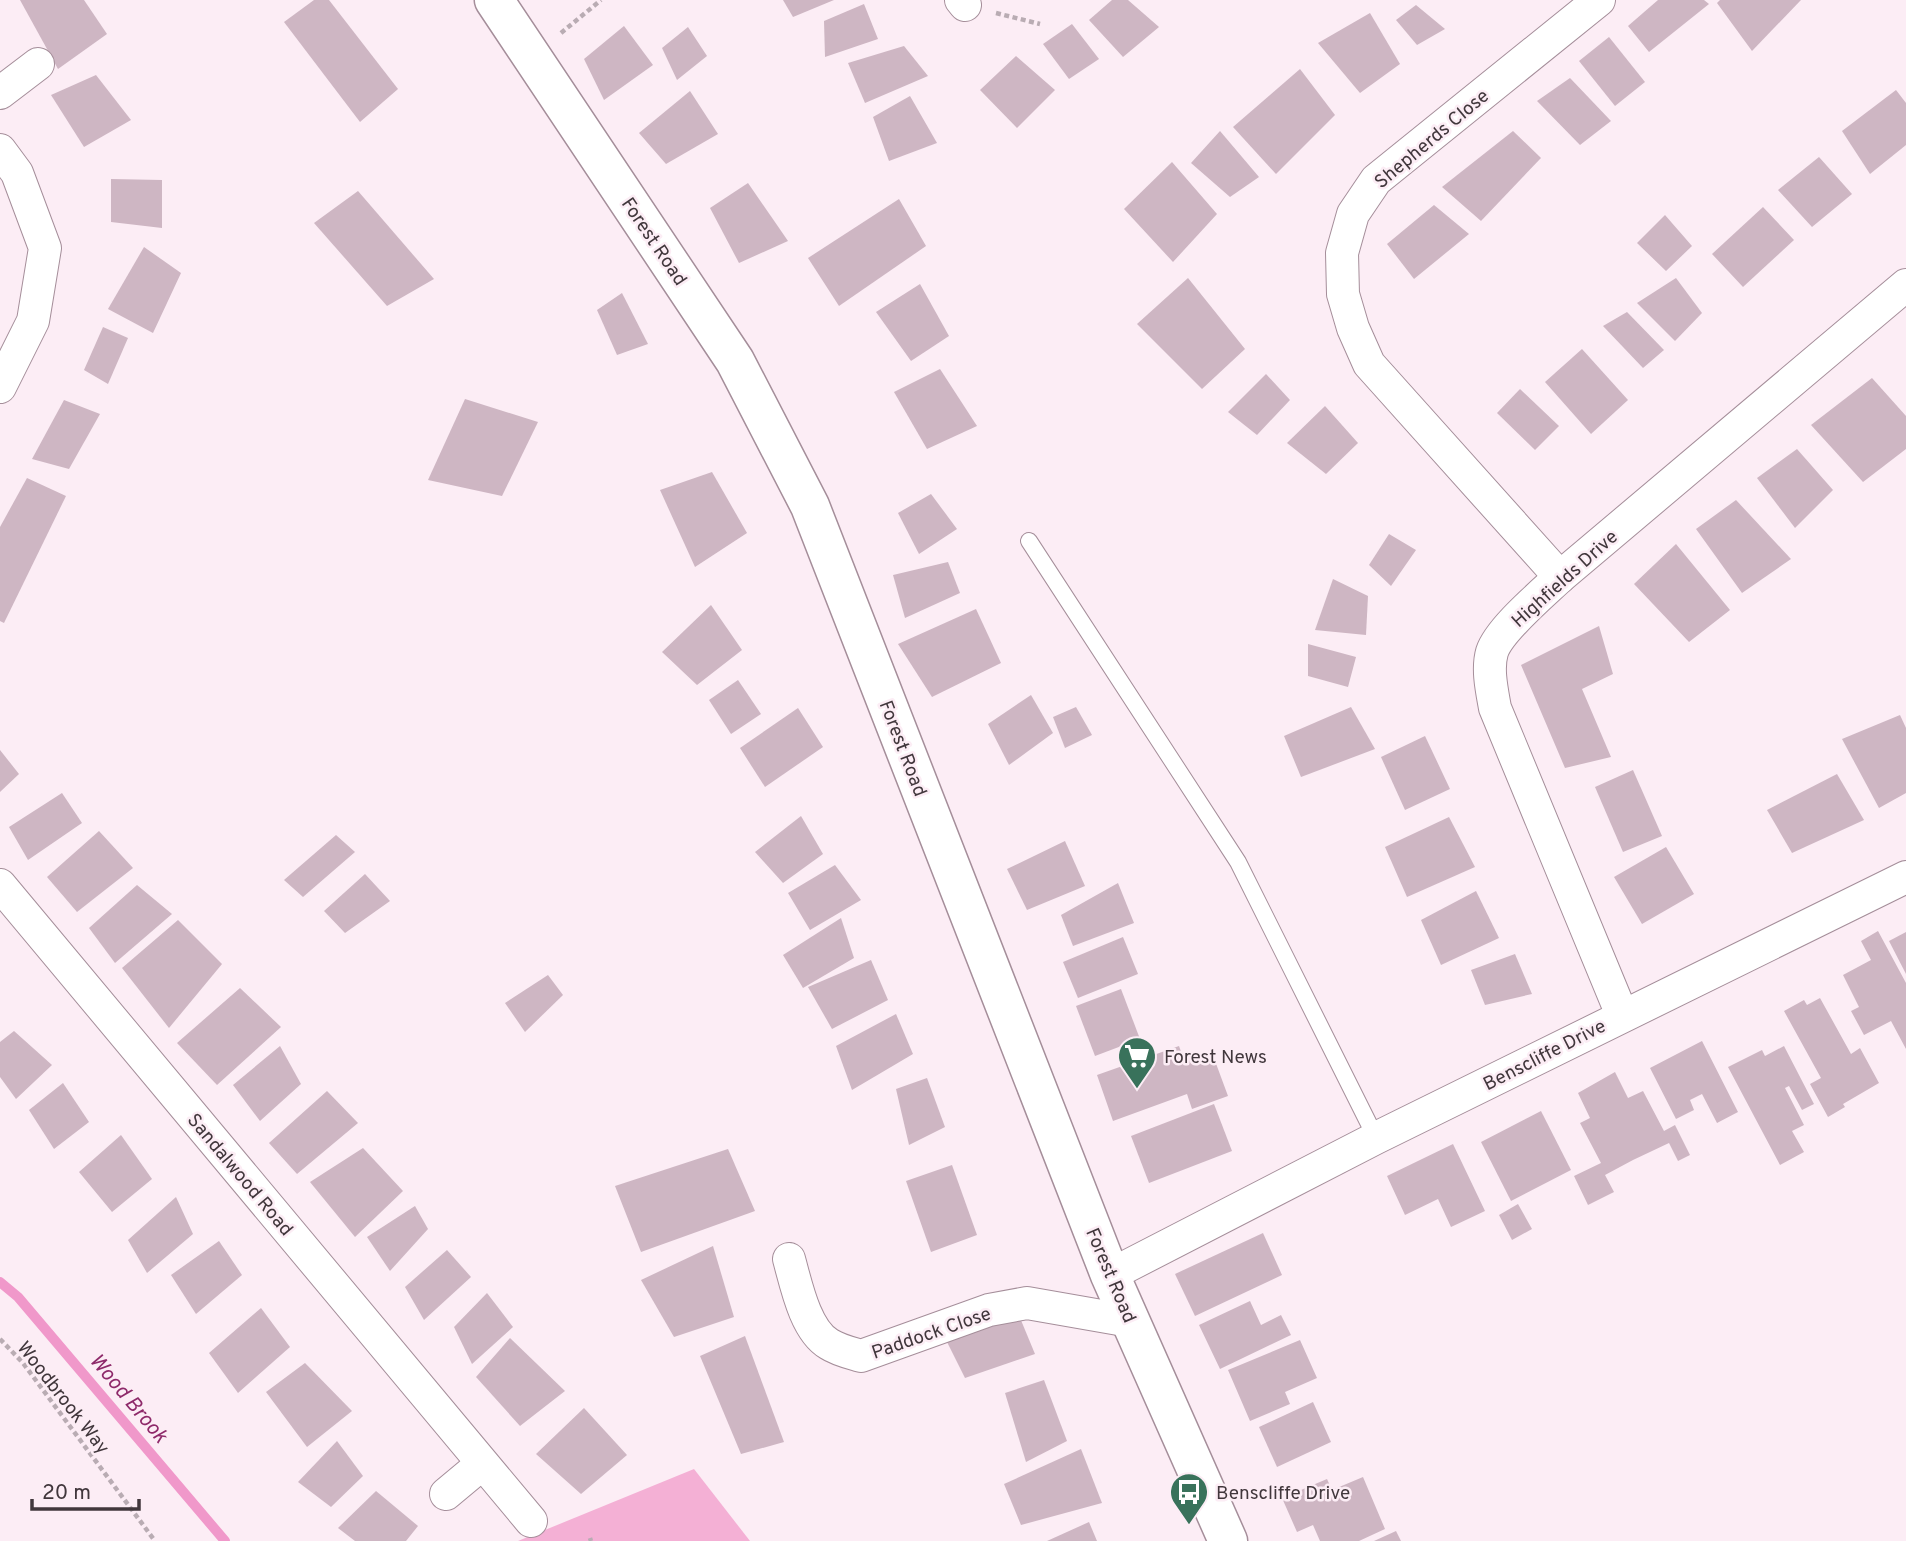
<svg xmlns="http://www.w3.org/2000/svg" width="1906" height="1541" font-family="Overpass,sans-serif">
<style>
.green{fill:#f4b0d5}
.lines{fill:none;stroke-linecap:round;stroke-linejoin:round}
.stream{stroke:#f098ca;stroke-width:10}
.building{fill:#ceb6c3}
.service-casing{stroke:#a58e9a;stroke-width:18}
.minor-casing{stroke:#a58e9a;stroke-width:34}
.tertiary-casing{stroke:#a58e9a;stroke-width:41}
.path{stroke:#b9acb3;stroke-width:4.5;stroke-dasharray:5 3.5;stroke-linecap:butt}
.service{stroke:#fff;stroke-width:16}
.minor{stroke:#fff;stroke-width:32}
.tertiary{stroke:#fff;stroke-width:38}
.labels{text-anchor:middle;stroke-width:5;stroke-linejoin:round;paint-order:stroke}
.street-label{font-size:19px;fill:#41373c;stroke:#fcedf5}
.poi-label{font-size:19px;fill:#41373c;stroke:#fcedf5;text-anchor:start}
.water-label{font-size:21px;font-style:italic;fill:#8e2a6a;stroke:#fcedf5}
</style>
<rect width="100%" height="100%" fill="#fcedf5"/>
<polygon class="green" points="694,1469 750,1541 518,1541"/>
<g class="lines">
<polyline class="stream" points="0,1282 18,1297 225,1541"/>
</g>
<g class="building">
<polygon points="20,0 84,0 107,34 58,69"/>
<polygon points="314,0 329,0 398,89 360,122 284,22"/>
<polygon points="783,0 834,0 793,17"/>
<polygon points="1112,0 1128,0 1159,27 1123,57 1089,20"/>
<polygon points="1658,0 1704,0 1709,4 1649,52 1628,26"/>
<polygon points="1720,0 1801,0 1752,51 1717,3"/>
<polygon points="864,4 878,39 825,57 824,21"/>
<polygon points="1416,5 1445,29 1417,45 1396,20"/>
<polygon points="1370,13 1400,64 1360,93 1318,43"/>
<polygon points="1072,24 1099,59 1069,79 1043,44"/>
<polygon points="624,26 653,65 604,100 584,59"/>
<polygon points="688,27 707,56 677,80 662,48"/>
<polygon points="1609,37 1645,82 1615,106 1579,61"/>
<polygon points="904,46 928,76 865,103 848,63"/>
<polygon points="1016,56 1055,90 1017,128 980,90"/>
<polygon points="1300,69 1335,115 1276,174 1233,127"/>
<polygon points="96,75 131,120 84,147 51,95"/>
<polygon points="1570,78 1611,121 1580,145 1537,101"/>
<polygon points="1896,90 1906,103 1906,145 1870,174 1842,131"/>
<polygon points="690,91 718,134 666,164 639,133"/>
<polygon points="910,96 937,143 889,161 873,117"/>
<polygon points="1220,131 1259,177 1230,197 1191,163"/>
<polygon points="1513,131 1541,158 1481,221 1442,187"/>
<polygon points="1819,157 1852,194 1812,227 1778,190"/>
<polygon points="1172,162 1217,214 1173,262 1124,209"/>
<polygon points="111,179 162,180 162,228 111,222"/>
<polygon points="748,183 788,241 739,263 710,208"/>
<polygon points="358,191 434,279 387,306 314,223"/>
<polygon points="899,199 926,246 839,306 808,258"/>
<polygon points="1434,205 1469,234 1414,279 1387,244"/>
<polygon points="1763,207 1794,240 1743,287 1712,254"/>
<polygon points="1665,215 1692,246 1666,271 1637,243"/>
<polygon points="144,247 181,273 153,333 108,309"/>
<polygon points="1188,278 1245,349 1202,389 1137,324"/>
<polygon points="1676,278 1702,313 1675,341 1637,303"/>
<polygon points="920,284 949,336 911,361 876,312"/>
<polygon points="622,293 648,344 617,355 597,310"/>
<polygon points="1627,312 1664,350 1643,368 1603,326"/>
<polygon points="103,327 128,338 108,384 84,370"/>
<polygon points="1582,349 1628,400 1591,434 1545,382"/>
<polygon points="940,369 977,426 927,449 894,392"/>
<polygon points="1266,374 1290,400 1257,435 1228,412"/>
<polygon points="1872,378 1906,416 1906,449 1863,482 1811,425"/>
<polygon points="1520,389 1559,426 1535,450 1497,413"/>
<polygon points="465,399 538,422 502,496 428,480"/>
<polygon points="64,400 100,414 69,469 32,459"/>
<polygon points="1325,406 1358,443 1326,474 1287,443"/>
<polygon points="1797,449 1833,490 1795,528 1757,478"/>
<polygon points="712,472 747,533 695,567 660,490"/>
<polygon points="27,478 66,496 4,623 0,621 0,527"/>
<polygon points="931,494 957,529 919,554 898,513"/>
<polygon points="1736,500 1791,559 1742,593 1696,529"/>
<polygon points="1389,534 1416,550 1391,586 1369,565"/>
<polygon points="1676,544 1730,610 1689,642 1634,584"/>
<polygon points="948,562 960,593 905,618 893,575"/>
<polygon points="1333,579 1368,596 1366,635 1315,630"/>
<polygon points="711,605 742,650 697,685 662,652"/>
<polygon points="976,609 1001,663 932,697 898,644"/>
<polygon points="1599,626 1613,674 1582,689 1611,757 1565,768 1521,665"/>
<polygon points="1308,644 1356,657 1348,687 1308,676"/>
<polygon points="738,680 761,714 731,734 709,700"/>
<polygon points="1031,695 1053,733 1009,765 988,724"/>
<polygon points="1076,707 1092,735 1065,748 1053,717"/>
<polygon points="1351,707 1375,749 1301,777 1284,736"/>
<polygon points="798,708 823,747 765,787 740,748"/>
<polygon points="1900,715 1906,728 1906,793 1879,808 1842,739"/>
<polygon points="1425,736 1450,789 1405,810 1381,757"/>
<polygon points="0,750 19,774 0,792"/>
<polygon points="1633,770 1662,836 1623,852 1595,787"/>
<polygon points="1837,774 1864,820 1792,853 1767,810"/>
<polygon points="62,793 82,823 28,860 9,827"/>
<polygon points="801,816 823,854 783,883 755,852"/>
<polygon points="1449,817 1475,867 1407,897 1385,847"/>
<polygon points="99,831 133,868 77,912 47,877"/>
<polygon points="336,835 355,852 303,897 284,880"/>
<polygon points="1065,841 1085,886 1027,910 1007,869"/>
<polygon points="1666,847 1694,894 1642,924 1614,877"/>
<polygon points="835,865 861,900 810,930 788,893"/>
<polygon points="365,874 390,901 345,933 324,911"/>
<polygon points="1118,883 1134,923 1073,946 1061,915"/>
<polygon points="137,885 172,914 115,963 89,928"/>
<polygon points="1476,891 1499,938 1441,965 1421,920"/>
<polygon points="841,918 854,958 803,988 783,955"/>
<polygon points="178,920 222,964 169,1028 122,968"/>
<polygon points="1878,931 1906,983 1906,1049 1891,1021 1864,1035 1851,1011 1859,1007 1843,975 1871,960 1861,941"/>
<polygon points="1906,932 1906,974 1889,941"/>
<polygon points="1123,937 1138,974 1078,998 1063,962"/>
<polygon points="1515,954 1532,994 1485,1005 1471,970"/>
<polygon points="871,960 888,1000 832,1029 808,987"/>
<polygon points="548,975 563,995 525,1032 505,1003"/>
<polygon points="240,988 281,1027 217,1085 177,1043"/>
<polygon points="1121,989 1140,1039 1095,1056 1076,1006"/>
<polygon points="1820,998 1851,1054 1860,1048 1879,1083 1843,1104 1845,1107 1828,1117 1810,1084 1821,1078 1784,1011 1804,1000 1807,1005"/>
<polygon points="896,1014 913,1054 852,1090 836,1046"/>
<polygon points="14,1031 52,1065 16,1099 0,1077 0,1042"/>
<polygon points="1702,1041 1738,1112 1717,1123 1702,1094 1690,1100 1694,1110 1676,1119 1650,1068"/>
<polygon points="280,1046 301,1084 260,1121 233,1085"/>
<polygon points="1179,1046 1184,1060 1211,1050 1228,1096 1192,1109 1187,1094 1113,1121 1097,1075"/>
<polygon points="1784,1046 1814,1104 1802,1110 1789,1086 1785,1088 1804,1125 1792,1131 1804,1152 1780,1165 1728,1067 1762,1050 1765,1056"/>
<polygon points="1615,1072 1628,1098 1643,1091 1664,1131 1675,1125 1690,1155 1678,1161 1669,1143 1633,1160 1605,1175 1614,1192 1588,1205 1574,1176 1601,1163 1580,1123 1590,1118 1578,1093"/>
<polygon points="927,1078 945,1127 909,1145 896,1089"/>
<polygon points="63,1083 89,1122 54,1149 29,1110"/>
<polygon points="327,1091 358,1123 297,1174 269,1143"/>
<polygon points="1214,1104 1232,1151 1149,1183 1131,1136"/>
<polygon points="1541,1111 1571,1170 1511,1201 1481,1142"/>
<polygon points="121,1135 152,1179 112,1212 79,1172"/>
<polygon points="1453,1144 1485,1211 1451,1227 1438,1199 1405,1215 1387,1176"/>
<polygon points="363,1148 403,1191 355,1237 310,1182"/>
<polygon points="728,1149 755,1211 641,1252 615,1186"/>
<polygon points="952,1165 977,1235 931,1252 906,1181"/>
<polygon points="176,1197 193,1234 147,1273 128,1240"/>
<polygon points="1518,1204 1532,1229 1512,1240 1499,1215"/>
<polygon points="415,1206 428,1229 390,1271 367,1237"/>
<polygon points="1263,1233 1282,1275 1195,1316 1175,1274"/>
<polygon points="219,1241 242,1275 196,1314 171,1275"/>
<polygon points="713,1246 734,1317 674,1337 641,1280"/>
<polygon points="447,1250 471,1277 424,1320 405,1287"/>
<polygon points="487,1293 513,1327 472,1364 454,1327"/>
<polygon points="1250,1301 1261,1325 1281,1315 1291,1335 1220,1369 1199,1325"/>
<polygon points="261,1308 290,1347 238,1393 209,1353"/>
<polygon points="1018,1313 1035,1354 965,1378 947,1342"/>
<polygon points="745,1336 784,1442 741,1454 700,1356"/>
<polygon points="510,1338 565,1391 520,1426 476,1377"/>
<polygon points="1300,1340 1317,1378 1285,1392 1290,1404 1250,1421 1228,1370"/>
<polygon points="305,1363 352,1411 307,1447 266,1392"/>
<polygon points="1044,1380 1067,1441 1026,1462 1005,1393"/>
<polygon points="1313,1402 1331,1442 1277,1467 1259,1427"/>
<polygon points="584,1408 627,1455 581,1494 536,1454"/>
<polygon points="337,1441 363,1476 331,1507 298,1482"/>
<polygon points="1081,1449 1102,1503 1021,1525 1004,1484"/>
<polygon points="1363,1477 1385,1529 1359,1541 1320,1541 1313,1525 1297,1532 1282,1498 1327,1479 1332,1490"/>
<polygon points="376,1491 418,1526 406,1541 355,1541 338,1528"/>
<polygon points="1089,1522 1097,1541 1047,1541"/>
<polygon points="1396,1531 1401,1541 1374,1541"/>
</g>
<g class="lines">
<defs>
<polyline id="service" points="1029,541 1238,862 1376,1138"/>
<g id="minor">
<polyline points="961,0 965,5"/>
<polyline points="0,93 38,64"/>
<polyline points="0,150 17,173 45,248 33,321 0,387"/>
<polyline points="1560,577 1369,364 1353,328 1343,294 1342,253 1353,214 1376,180 1599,0"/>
<polyline points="0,885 531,1521"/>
<path d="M1622,1015l-127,-307c-3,-17 -8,-39 -3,-56 7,-22 50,-58 68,-75l346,-292"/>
<path d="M789,1259c7,25 16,71 40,85 9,6 22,9 32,12l128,-46 38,-7 103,18"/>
<polyline points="1110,1275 1376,1138 1906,877"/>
<polyline points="446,1494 482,1464"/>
</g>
<polyline id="tertiary" points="494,0 735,361 810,506 1110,1275 1228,1541"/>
</defs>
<use href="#service" class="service-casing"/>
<use href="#minor" class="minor-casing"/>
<use href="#tertiary" class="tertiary-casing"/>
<g class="path">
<polyline points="996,13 1040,24"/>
<polyline points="561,33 601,0"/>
<polyline points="0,1339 23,1363 155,1541"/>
<polyline points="590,1538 591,1541"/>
</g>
<use href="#service" class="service"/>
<use href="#minor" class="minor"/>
<use href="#tertiary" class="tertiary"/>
</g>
<defs>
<symbol id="supermarket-pin" viewBox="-11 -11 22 30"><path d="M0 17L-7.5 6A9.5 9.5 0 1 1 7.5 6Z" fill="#39725b" stroke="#fcedf5"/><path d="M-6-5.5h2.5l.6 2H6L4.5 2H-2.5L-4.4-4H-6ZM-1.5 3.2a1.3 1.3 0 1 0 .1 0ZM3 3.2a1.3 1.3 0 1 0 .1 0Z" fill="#fff"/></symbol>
<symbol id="bus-pin" viewBox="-11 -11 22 30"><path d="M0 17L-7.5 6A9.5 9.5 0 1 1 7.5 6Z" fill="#39725b" stroke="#fcedf5"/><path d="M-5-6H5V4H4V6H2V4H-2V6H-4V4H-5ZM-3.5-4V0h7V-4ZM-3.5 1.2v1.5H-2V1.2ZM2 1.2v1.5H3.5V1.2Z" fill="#fff"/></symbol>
</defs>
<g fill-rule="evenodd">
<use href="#supermarket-pin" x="1115" y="1034" width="44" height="60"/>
<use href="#bus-pin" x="1167" y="1470" width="44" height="60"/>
</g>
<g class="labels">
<g class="street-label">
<text transform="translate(1431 138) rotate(-40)" y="7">Shepherds Close</text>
<text transform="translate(655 241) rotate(56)" y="7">Forest Road</text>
<text transform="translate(1564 578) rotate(-42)" y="7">Highfields Drive</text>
<text transform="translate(904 748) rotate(69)" y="7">Forest Road</text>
<text transform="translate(1544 1054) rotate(-27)" y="7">Benscliffe Drive</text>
<text transform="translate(241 1174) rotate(50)" y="7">Sandalwood Road</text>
<text transform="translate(1112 1275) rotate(67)" y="7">Forest Road</text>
<text transform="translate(931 1332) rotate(-19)" y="7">Paddock Close</text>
<text transform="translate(64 1397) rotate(52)" y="7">Woodbrook Way</text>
</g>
<g class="poi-label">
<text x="1164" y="1063">Forest News</text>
<text x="1216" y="1499">Benscliffe Drive</text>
</g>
<g class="water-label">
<text transform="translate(129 1398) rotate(50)" y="7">Wood Brook</text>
</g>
</g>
<path d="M32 1499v10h107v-10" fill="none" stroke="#41373c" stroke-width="3.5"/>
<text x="42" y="1499" font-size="21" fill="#41373c" stroke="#fcedf5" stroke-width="5" paint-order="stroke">20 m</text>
</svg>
